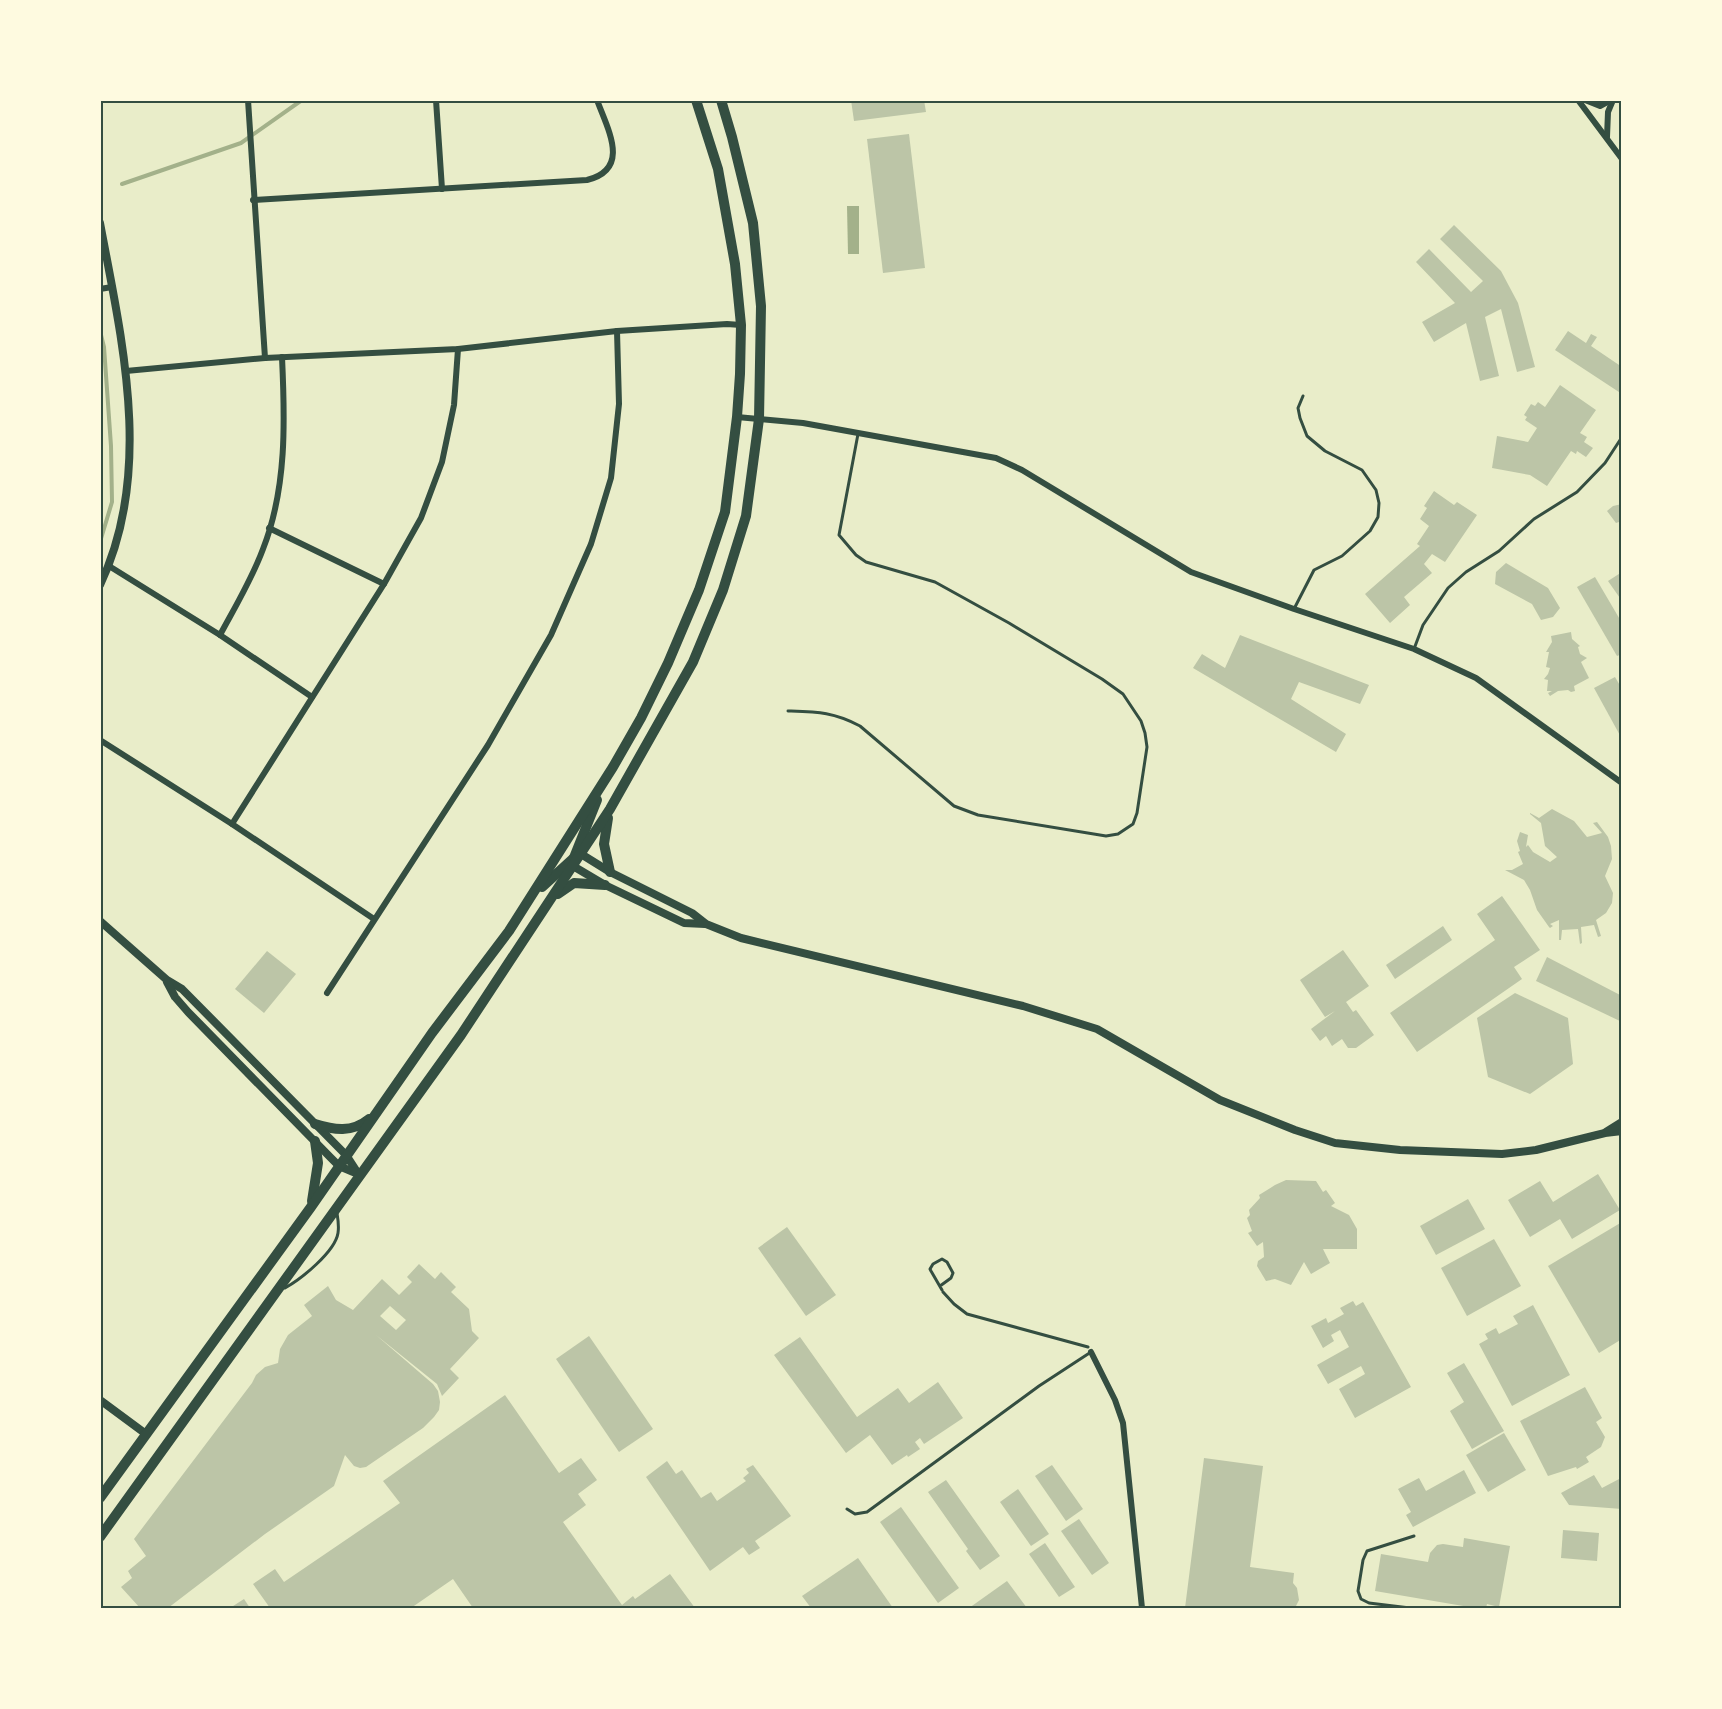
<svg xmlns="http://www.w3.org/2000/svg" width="1722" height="1709" font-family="'DejaVu Sans',sans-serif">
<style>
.water{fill:#a3b18a}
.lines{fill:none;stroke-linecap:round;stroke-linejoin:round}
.stream{stroke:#a3b18a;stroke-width:4}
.building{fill:#bcc5a7;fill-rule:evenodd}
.service{stroke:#344e41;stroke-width:3}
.minor{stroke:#344e41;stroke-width:6}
.tertiary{stroke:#344e41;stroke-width:8}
.primary{stroke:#344e41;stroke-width:10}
.neatline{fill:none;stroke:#344e41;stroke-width:2}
</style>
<rect width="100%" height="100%" fill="#e9edc9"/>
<polygon class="water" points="847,206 859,206 859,254 848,254"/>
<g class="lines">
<g class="stream">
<polyline points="122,184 241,143 302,100"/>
<polyline points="100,331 104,347 111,446 112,502 100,542"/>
</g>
</g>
<g class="building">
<polygon points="851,100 924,100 926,112 854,121"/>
<polygon points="909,134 925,268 883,273 867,139"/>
<polygon points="1454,225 1501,271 1518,303 1535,367 1517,372 1501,309 1485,317 1499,376 1480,381 1466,323 1434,342 1422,322 1455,303 1416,262 1429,249 1471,292 1483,281 1440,239"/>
<polygon points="1568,331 1586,343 1591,334 1597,337 1591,346 1622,367 1622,394 1555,350"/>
<polygon points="1560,385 1596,410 1580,433 1587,437 1584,442 1593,448 1586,457 1577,451 1576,454 1571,451 1547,486 1530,475 1492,468 1497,436 1528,442 1537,428 1525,420 1527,417 1524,415 1531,404 1535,406 1538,402 1545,407"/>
<polygon points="1434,491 1454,505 1457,502 1477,515 1445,562 1432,554 1424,564 1432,573 1404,597 1410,605 1390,623 1365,594 1420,546 1417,544 1429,526 1420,519 1427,508 1424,506"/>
<polygon points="1622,504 1622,521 1616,523 1607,511 1613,506"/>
<polygon points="1506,563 1548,588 1560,608 1553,617 1541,620 1532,604 1495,584 1496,572"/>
<polygon points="1622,572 1622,601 1608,581"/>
<polygon points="1595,577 1622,623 1622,654 1617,656 1577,587"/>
<polygon points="1571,632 1572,639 1580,646 1578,647 1580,654 1587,658 1581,662 1589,678 1574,686 1575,691 1571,692 1568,690 1558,691 1550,696 1548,693 1552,691 1547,691 1548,680 1544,679 1548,674 1550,668 1546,667 1549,652 1546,652 1552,642 1551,636"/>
<polygon points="1240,635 1369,685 1360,704 1299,682 1291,699 1346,734 1336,752 1193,668 1202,654 1225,668"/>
<polygon points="1615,677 1622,689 1622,739 1594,688"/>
<polygon points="1552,809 1574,821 1587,837 1602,833 1593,823 1597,822 1608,837 1611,846 1612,859 1605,876 1613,893 1612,903 1606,913 1596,920 1601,936 1598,937 1594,925 1581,927 1582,943 1580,944 1578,929 1562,930 1561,940 1559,940 1559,920 1550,924 1553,926 1550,928 1549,927 1537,910 1530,890 1524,880 1505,870 1512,870 1523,864 1518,852 1520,851 1517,841 1520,832 1528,835 1526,847 1528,845 1533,852 1550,862 1557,857 1545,846 1541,823 1530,814 1530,813 1539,818"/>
<polygon points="1502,896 1540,950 1514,967 1522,979 1417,1052 1390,1013 1495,940 1477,914"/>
<polygon points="1443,926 1452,940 1395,979 1386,965"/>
<polygon points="1343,950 1369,986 1346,1002 1353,1012 1356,1010 1374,1035 1356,1048 1348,1048 1342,1039 1332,1046 1326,1036 1320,1041 1311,1029 1335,1011 1325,1017 1300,980"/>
<polygon points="267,951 296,974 264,1013 235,989"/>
<polygon points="1547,957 1622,996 1622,1022 1536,981"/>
<polygon points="1515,993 1568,1018 1573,1064 1530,1094 1488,1077 1477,1018"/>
<polygon points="1598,1174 1620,1210 1572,1239 1560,1219 1530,1237 1508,1200 1540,1181 1553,1202"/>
<polygon points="1286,1180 1316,1181 1323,1192 1326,1190 1335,1203 1331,1206 1349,1215 1357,1229 1357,1249 1323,1249 1330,1263 1311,1274 1304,1262 1291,1285 1275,1279 1266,1281 1257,1266 1258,1261 1264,1257 1263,1242 1257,1246 1248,1233 1252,1231 1247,1218 1250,1215 1249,1210 1260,1198 1259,1195 1275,1185"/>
<polygon points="1468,1199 1485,1229 1436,1255 1420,1226"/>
<polygon points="1622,1222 1622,1339 1599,1353 1548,1266"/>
<polygon points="787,1227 836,1295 806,1316 758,1248"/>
<polygon points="1494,1239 1521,1286 1467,1316 1441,1268"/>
<path d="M419,1264l16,15 6,-7 15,15 -5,5 18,17 3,22 7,7 -29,31 9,9 -17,18 -5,-12 -61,-49 57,49 5,7 2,11 -1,8 -5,7 -11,11 -57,39 -6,1 -6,-2 -9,-11 -11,31 -69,48 -97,74h-28l-19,-21 11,-9 -4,-7 18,-15 -12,-17 118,-156 4,-8 9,-8 13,-4 2,-14 8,-14 24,-19 -8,-11 24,-19 8,14 17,10 29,-31 17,16 13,-13 -5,-5zM390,1306l16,14 -10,10 -16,-14z"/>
<polygon points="1353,1301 1356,1306 1363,1302 1411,1387 1355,1418 1339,1389 1365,1374 1361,1366 1328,1384 1317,1365 1349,1347 1340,1330 1331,1335 1334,1341 1323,1348 1311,1326 1326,1318 1328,1323 1344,1314 1340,1308"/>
<polygon points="1533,1305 1570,1375 1512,1406 1479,1344 1488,1339 1485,1334 1496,1328 1499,1334 1518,1324 1513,1316"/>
<polygon points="589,1336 653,1429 619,1452 556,1359"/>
<polygon points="800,1337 857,1417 898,1388 909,1403 938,1382 963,1418 924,1444 920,1438 915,1442 920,1449 908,1457 907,1455 892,1465 870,1435 846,1453 774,1355"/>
<polygon points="1464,1363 1504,1431 1472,1449 1450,1411 1464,1402 1447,1373"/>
<polygon points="1585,1387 1602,1418 1596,1422 1605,1437 1601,1447 1586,1457 1589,1462 1577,1469 1576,1467 1548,1476 1520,1421"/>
<polygon points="505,1395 559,1473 581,1458 597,1480 578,1494 586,1505 563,1522 622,1605 633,1596 635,1599 670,1574 695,1608 473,1608 453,1579 411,1608 270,1608 253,1584 275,1569 284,1582 400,1503 383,1481"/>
<polygon points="1504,1433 1526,1470 1488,1492 1466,1455"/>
<polygon points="1204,1458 1263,1466 1250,1567 1294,1573 1293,1583 1297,1588 1299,1600 1295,1608 1185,1608"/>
<polygon points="667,1461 676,1474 682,1470 701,1498 711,1492 717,1501 746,1481 743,1478 749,1473 746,1469 753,1465 791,1516 755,1541 760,1548 749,1555 743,1547 710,1571 646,1477"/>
<polygon points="1052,1465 1083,1509 1066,1521 1035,1476"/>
<polygon points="1464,1470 1476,1493 1413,1527 1406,1515 1411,1512 1398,1489 1419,1478 1426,1491"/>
<polygon points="1594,1475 1602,1488 1621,1478 1622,1509 1569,1505 1561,1493"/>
<polygon points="946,1480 1000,1556 980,1570 966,1551 968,1549 928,1492"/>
<polygon points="1018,1489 1049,1534 1031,1546 1000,1502"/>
<polygon points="901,1507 959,1588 938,1603 880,1522"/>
<polygon points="1079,1519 1109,1563 1092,1575 1061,1531"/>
<polygon points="1563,1530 1599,1533 1597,1561 1561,1558"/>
<polygon points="1464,1538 1510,1546 1499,1607 1487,1604 1486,1608 1475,1608 1375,1591 1381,1554 1428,1562 1430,1553 1437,1545 1443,1544 1463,1547"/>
<polygon points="1045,1543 1075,1587 1059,1597 1029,1554"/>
<polygon points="858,1558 893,1608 811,1608 802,1596"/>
<polygon points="1007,1581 1027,1608 969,1608"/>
<polygon points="244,1599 250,1608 230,1608"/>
</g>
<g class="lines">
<g class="service">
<polyline points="1294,609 1314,570 1342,556 1370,531 1378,517 1379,503 1376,490 1362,470 1325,451 1307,436 1300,418 1298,408 1303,396"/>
<polyline points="1414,649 1423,625 1448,588 1466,572 1499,551 1534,519 1577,492 1605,463 1622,437"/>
<path d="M788,711c30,1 45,1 72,15l94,80 24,9 128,21 12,-2 15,-10 4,-11 10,-66 -2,-14 -4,-12 -18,-27 -21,-15 -93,-56 -74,-41 -69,-20 -10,-7 -17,-20 19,-101"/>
<polyline points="940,1286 951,1278 953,1273 947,1262 942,1259 933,1264 930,1269 931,1271 942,1290"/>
<path d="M285,1288c16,-9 50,-36 53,-55 1,-6 0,-14 -1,-20"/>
<polyline points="943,1292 954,1304 967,1314 1088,1347"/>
<polyline points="847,1509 855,1514 867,1512 1039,1386 1091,1352"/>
<polyline points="1410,1608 1369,1603 1361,1599 1358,1591 1363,1560 1367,1551 1414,1536"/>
</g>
<g class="minor">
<polyline points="248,100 265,358"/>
<polyline points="436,100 442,189"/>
<polyline points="1578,100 1622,159"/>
<polyline points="1585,100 1600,106 1611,100"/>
<polyline points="1607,137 1608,112 1613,100"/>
<path d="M253,200l334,-20c44,-11 21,-50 10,-80"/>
<polyline points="100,289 112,287"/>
<polyline points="126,371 265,358 458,349 617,331 727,324 741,325"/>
<polyline points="737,417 803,423 996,458 1022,470 1191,572 1294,609 1414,649 1476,678 1622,783"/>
<polyline points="269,528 384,584"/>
<polyline points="109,566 220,635 312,697"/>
<path d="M220,635c15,-28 32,-56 43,-86 24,-61 22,-129 19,-192"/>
<polyline points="100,740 232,824 374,919"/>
<polyline points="232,824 384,584 421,518 442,462 454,405 458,349"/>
<polyline points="327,993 488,745 551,635 591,544 611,478 619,404 617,331"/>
<polyline points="1091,1352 1115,1400 1123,1423 1142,1608"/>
</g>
<g class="tertiary">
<path d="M100,223c22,117 54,249 0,362"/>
<polyline points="581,854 610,872 692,913 706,924 741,938 1023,1006 1097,1029 1220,1100 1295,1130 1335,1143 1400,1150 1502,1154 1536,1150 1605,1133 1622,1131"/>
<polyline points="573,866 605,885 684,923 705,924"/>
<polyline points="100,921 167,980 182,989 346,1155 359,1175"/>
<polyline points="167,982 175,997 188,1012 331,1158 339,1166 358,1174"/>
<polyline points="1606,1132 1622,1122"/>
<polyline points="100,1400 146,1434"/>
</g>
<g class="primary">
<polyline points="608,818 604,844 610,872"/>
<polyline points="573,860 597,800"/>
<polyline points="542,887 575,857"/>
<polyline points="558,894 574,883 605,885"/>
<path d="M315,1124c19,6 37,9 54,-5"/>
<polyline points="312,1201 318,1163 315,1141"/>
<polyline points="100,1498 311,1207 432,1033 509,931 613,767 641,718 668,663 699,590 725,512 737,417 740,374 741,325 735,264 718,169 696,100"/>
<polyline points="100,1537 461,1035 610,809 693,662 723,590 746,516 759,419 761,306 753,223 732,137 721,100"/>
</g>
</g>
<rect width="1722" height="1709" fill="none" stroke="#fefae0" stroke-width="204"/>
<rect x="102" y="102" width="1518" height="1505" class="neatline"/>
</svg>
